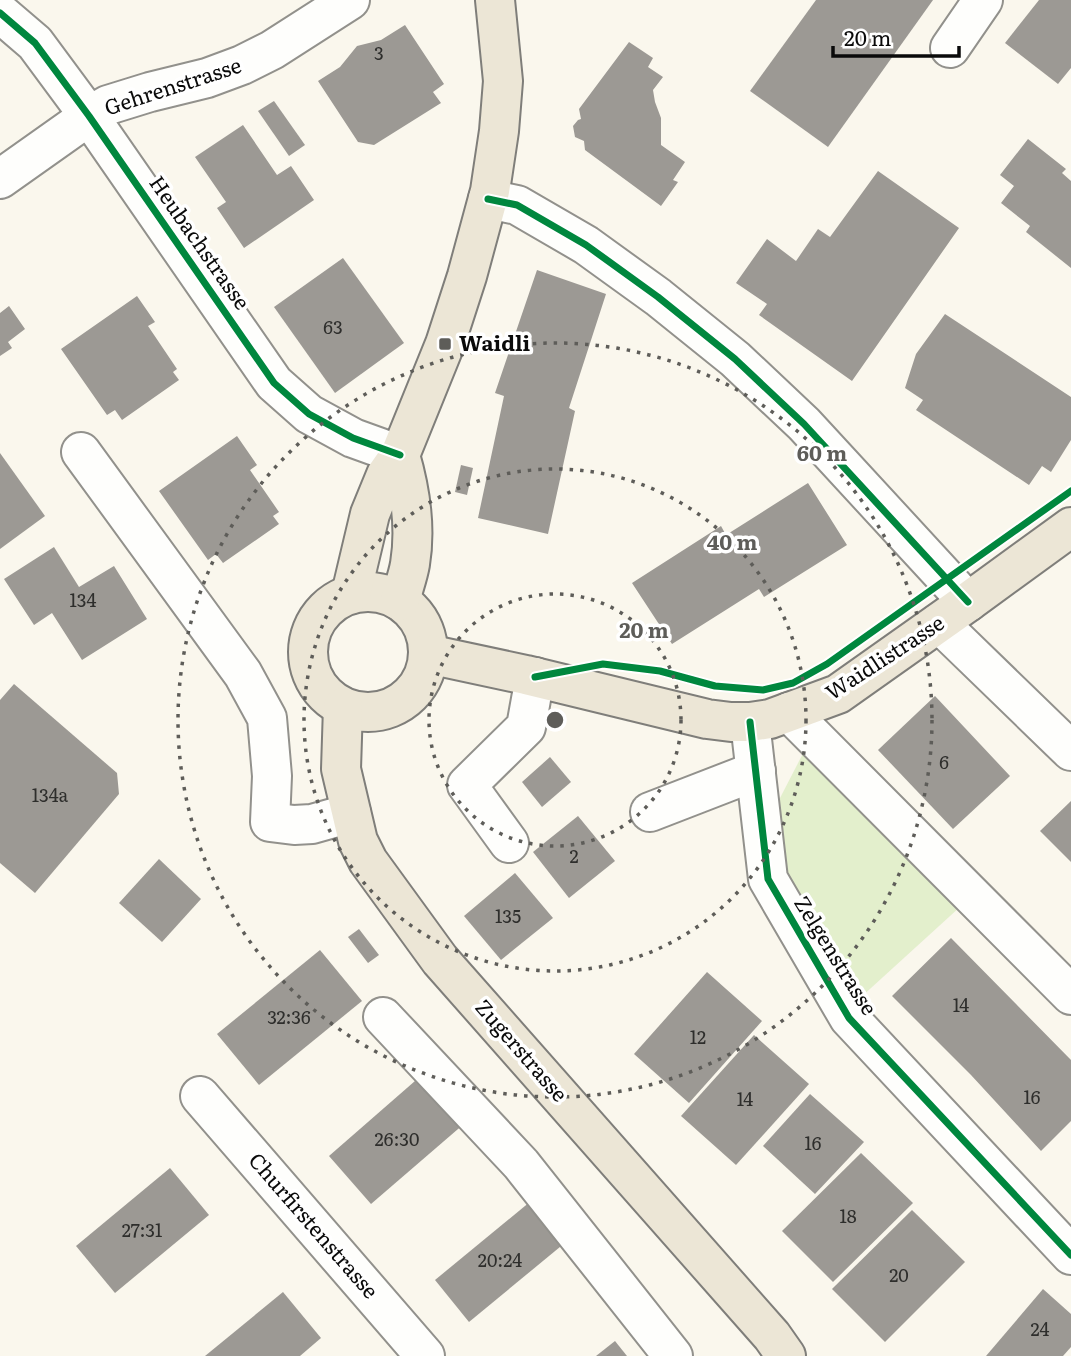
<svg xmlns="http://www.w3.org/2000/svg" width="1071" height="1356" font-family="Literata,serif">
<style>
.green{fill:#e3efcc}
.building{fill:#9c9994}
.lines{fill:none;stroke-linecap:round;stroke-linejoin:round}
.minor-casing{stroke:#92918c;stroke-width:42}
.major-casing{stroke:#7f7e7a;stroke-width:42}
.minor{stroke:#fefefc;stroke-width:38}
.major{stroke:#ece6d6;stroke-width:38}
.cycleway-casing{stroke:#fff;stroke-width:11}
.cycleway{stroke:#00873e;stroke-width:7}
.ring{fill:none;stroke:#5e5d59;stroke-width:3.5;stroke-dasharray:3.5 7}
.poi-dot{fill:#5e5d59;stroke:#fff;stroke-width:2.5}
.labels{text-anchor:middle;stroke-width:7;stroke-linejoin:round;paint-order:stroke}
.number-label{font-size:18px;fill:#2e2e2c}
.street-label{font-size:21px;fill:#0a0a0a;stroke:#fff}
.poi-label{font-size:21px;font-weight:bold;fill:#0a0a0a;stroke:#fff;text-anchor:start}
.centre{fill:#5e5d59;stroke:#fff;stroke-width:3.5}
.ring-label{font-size:21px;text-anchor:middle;font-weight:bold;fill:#5e5d59;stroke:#fff;stroke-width:7;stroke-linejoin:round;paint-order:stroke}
</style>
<rect width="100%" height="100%" fill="#faf7ed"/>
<polygon class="green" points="812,736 972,896 860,998 768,879 763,831"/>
<g class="building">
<polygon points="816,0 933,0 828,147 750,91"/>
<polygon points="1039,0 1071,0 1071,68 1058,84 1005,43"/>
<polygon points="405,25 444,84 433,92 441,103 374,145 358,142 318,81 340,67 357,46 381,40"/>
<polygon points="629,42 653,58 648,67 663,77 653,90 655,102 661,118 661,145 685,162 673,180 678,182 661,206 585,150 584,141 575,137 573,126 578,120 581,119 579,109"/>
<polygon points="274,101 305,145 289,156 258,111"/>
<polygon points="243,125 277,175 291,166 314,200 244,248 217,208 226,202 195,157"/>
<polygon points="1028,139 1066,169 1062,173 1071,181 1071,268 1026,232 1030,226 1001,203 1014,186 1000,175"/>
<polygon points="878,171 959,228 852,381 759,315 767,304 736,283 767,239 796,261 818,229 830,237"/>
<polygon points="343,258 404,343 335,393 274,307"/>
<polygon points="537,270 606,294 569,408 575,411 548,534 478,518 504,396 495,393"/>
<polygon points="137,296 155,322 148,326 177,369 173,372 179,380 122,420 115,410 107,415 61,349"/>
<polygon points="9,306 25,329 8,342 12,348 0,356 0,313"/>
<polygon points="945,314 1071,397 1071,440 1051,472 1042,466 1029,485 916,410 923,400 905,388 916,354"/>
<polygon points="237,436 257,465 250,470 279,512 273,516 279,524 223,563 216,554 208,560 159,491"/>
<polygon points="0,453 45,516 0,549"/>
<polygon points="461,465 473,468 467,495 455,492"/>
<polygon points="808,483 847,545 764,597 759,589 672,644 632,583 721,526 726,535"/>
<polygon points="54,547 79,587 114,566 147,619 82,660 52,613 34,625 4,579"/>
<polygon points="14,684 117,773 119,794 35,893 0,863 0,700"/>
<polygon points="935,696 1010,776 953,829 878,750"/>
<polygon points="550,757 571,782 542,807 522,782"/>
<polygon points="1071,801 1071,862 1040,831"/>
<polygon points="578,816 615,861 569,898 533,852"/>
<polygon points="159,859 201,899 162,942 119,903"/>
<polygon points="515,873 553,918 501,960 464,916"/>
<polygon points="359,929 379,955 368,963 348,937"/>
<polygon points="951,938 1071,1060 1071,1121 1041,1151 971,1075 892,996"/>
<polygon points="320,950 362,1001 259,1085 217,1034"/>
<polygon points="707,972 762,1021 689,1103 634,1054"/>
<polygon points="754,1035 809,1084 736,1165 681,1116"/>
<polygon points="423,1074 465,1123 371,1204 329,1156"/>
<polygon points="810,1094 864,1142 815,1194 763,1146"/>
<polygon points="861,1153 913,1203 833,1282 782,1231"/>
<polygon points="170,1168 209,1215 115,1293 76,1246"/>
<polygon points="531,1201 566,1242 469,1322 435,1280"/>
<polygon points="912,1210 965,1262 885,1342 832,1289"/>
<polygon points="1043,1289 1071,1314 1071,1347 1063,1356 986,1356"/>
<polygon points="283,1292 321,1338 300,1356 205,1356"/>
<polygon points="615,1341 627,1356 596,1356"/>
</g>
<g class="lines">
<defs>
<g id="minor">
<polyline points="0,13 35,43 89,116 274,383 309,414 353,438 400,455"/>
<polyline points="950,48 983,0"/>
<polyline points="0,179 89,116 108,105 150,92 207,78 242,65 272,50 350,0"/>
<polyline points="488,199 517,205 586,245 658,297 735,359 804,424 968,602"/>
<polyline points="81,452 243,674 267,718 272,776 270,822 294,825 312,824 351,813"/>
<polyline points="939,623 1071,751"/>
<polyline points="789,712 1071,995"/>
<polyline points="750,722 768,879 849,1018 1071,1255"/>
<polyline points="650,812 756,771"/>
<polyline points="509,843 467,785 526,727 535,677"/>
<polyline points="383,1017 521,1164 673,1356"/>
<polyline points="200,1096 425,1356"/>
</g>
<g id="major">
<circle cx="368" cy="652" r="60"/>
<polyline points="351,594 370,514 386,475 400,455 445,344 467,276 490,191 499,131 503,81 495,0"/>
<path d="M400,601c3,-12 8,-25 10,-37 6,-36 0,-75 -10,-109"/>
<polyline points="428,654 526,675 707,719 731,722 750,722 770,719 838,694 968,602 1071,527"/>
<polyline points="343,707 341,769 358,841 368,861 440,960 772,1336 786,1356"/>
</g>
</defs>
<use href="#minor" class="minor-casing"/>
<use href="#major" class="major-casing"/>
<use href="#minor" class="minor"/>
<use href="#major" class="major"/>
<defs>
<g id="cycleway">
<polyline points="0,13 35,43 89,116 274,383 309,414 353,438 400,455"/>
<polyline points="488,199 517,205 586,245 658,297 735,359 804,424 968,602"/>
<polyline points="535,677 603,664 660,671 715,686 763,690 793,683 827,664 1071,491"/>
<polyline points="750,722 768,879 849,1018 1071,1255"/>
</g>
</defs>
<use href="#cycleway" class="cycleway-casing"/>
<use href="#cycleway" class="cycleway"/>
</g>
<g class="ring">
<circle cx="555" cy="720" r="126"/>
<circle cx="555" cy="720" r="251"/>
<circle cx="555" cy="720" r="377"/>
</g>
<rect class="poi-dot" x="438" y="337" width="14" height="14" rx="3.5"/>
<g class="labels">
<g class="number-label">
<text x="379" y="60">3</text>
<text x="333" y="334">63</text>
<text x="83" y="607">134</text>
<text x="944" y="769">6</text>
<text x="50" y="802">134a</text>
<text x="574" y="863">2</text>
<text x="508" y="923">135</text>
<text x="961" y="1012">14</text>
<text x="289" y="1024">32:36</text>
<text x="698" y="1044">12</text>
<text x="1032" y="1104">16</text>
<text x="745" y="1106">14</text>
<text x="397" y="1146">26:30</text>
<text x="813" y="1150">16</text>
<text x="848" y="1223">18</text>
<text x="142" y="1237">27:31</text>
<text x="500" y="1267">20:24</text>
<text x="899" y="1282">20</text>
<text x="1040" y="1336">24</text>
</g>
<g class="street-label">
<text transform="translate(173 87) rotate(-18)" y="7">Gehrenstrasse</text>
<text transform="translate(199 243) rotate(55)" y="7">Heubachstrasse</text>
<text transform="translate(885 658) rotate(-33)" y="7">Waidlistrasse</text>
<text transform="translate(835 956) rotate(58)" y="7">Zelgenstrasse</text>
<text transform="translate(521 1051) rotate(49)" y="7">Zugerstrasse</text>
<text transform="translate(313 1226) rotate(49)" y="7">Churfirstenstrasse</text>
</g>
<g class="poi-label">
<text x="459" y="351">Waidli</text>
</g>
</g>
<circle cx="555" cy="720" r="10" class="centre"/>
<g class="ring-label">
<text x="822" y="461">60 m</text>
<text x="732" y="550">40 m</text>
<text x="644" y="638">20 m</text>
</g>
<path d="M833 46v10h126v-10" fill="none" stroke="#0a0a0a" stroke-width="3.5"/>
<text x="844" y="46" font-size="21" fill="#0a0a0a" stroke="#ffffff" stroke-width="5" paint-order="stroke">20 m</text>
</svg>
